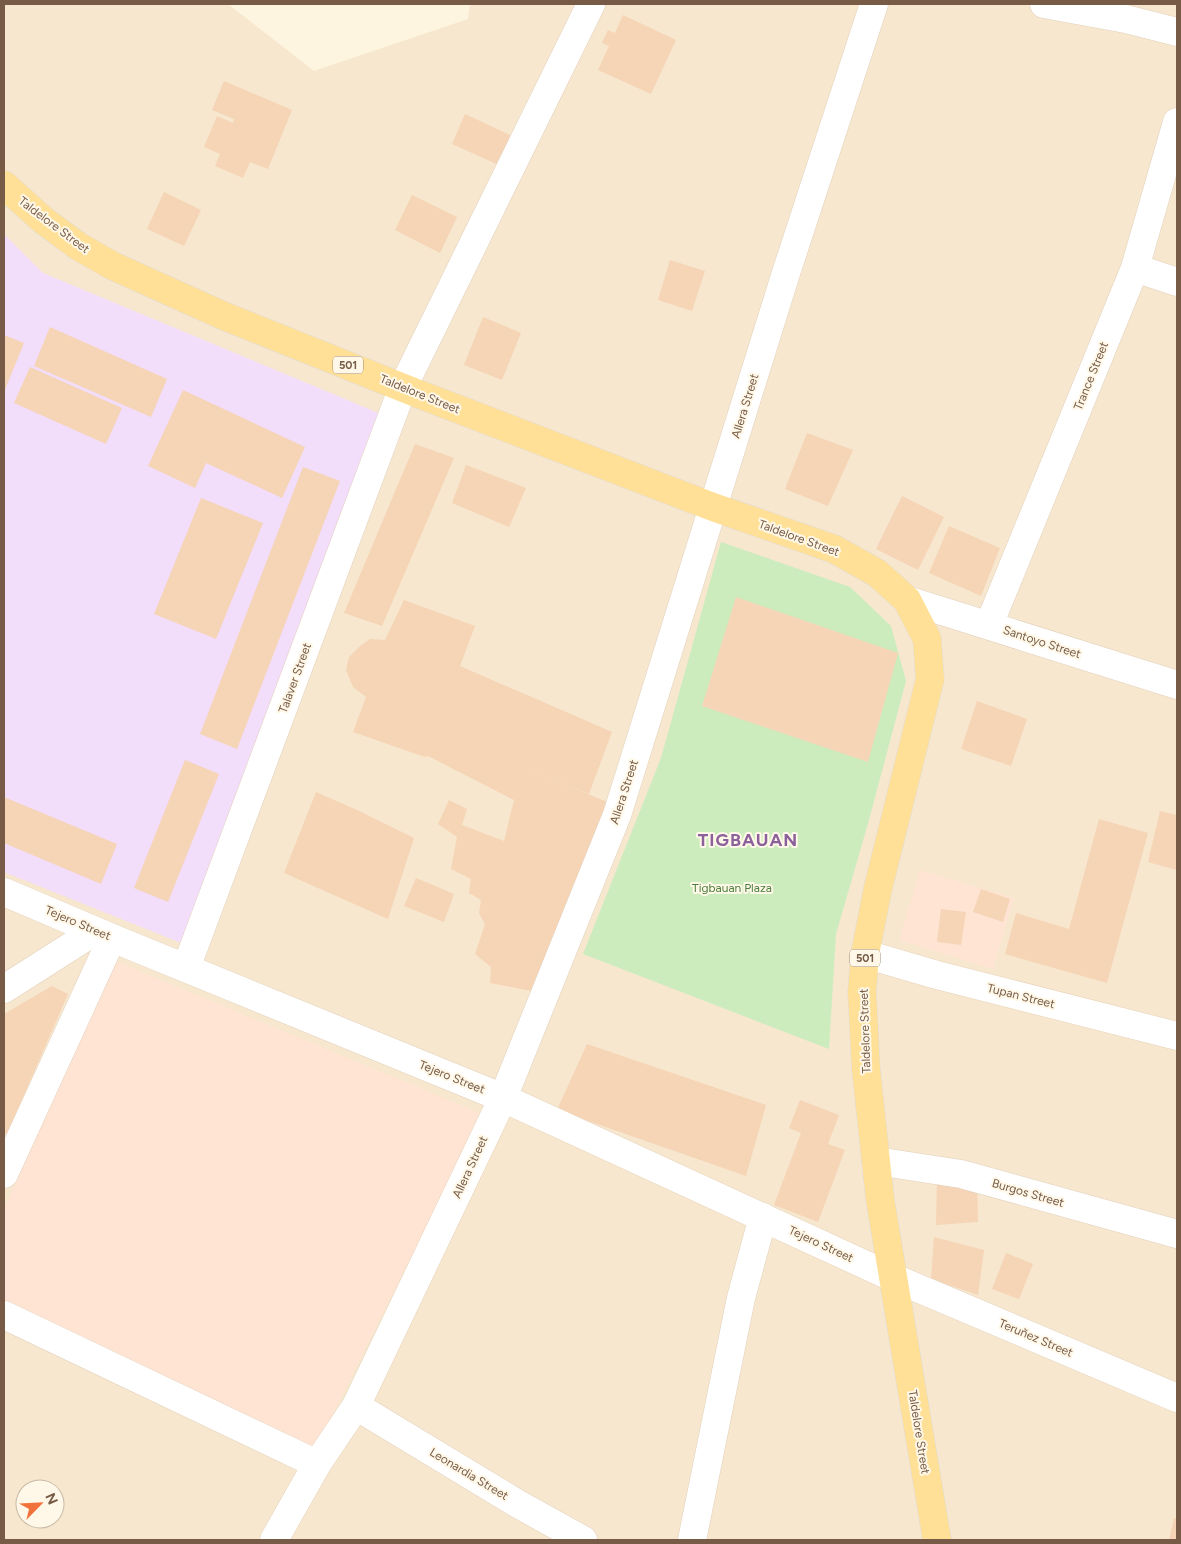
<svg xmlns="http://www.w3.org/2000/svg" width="1181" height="1544" font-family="Figtree,sans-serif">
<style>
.residential{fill:#f6e7ce;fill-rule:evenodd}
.commercial{fill:#ffe4d3}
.education{fill:#f2ddfa}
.green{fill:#cdecbe}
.building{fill:#f6d4b6}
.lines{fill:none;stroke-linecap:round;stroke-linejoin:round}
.street-casing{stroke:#e3d1bc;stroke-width:29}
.secondary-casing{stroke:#e8d3b9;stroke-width:29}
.primary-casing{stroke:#e1dbd6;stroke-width:29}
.street{stroke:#fff;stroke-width:28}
.secondary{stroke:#fff;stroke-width:28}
.primary{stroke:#ffe096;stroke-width:28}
.labels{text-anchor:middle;stroke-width:4;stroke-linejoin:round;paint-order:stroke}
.shield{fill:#fff8e8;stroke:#a08a77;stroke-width:1}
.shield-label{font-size:11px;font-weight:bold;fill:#775b46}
.street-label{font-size:12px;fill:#775b46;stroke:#fff8e8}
.park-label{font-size:12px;fill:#4b7e3c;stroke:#fff8e8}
.district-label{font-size:18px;font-weight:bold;letter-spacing:1px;fill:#8c609b;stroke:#fff8e8}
</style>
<rect width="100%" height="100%" fill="#fef5e0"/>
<path class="residential" d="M4,4h224l86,67 154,-52 2,-15h707v1536h-1173zM25,1489h30v30h-30z"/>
<g class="commercial">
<polygon points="920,870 1014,898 993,969 899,940"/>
<polygon points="115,961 482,1114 315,1450 4,1304 4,1209"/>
</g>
<polygon class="education" points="4,234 43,273 381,414 181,943 4,872"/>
<polygon class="green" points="721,542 850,587 891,626 906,681 869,820 836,934 829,1049 583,954 661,758"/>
<g class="building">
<polygon points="623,15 676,40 651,94 598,70 609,46 602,43 608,30 615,33"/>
<polygon points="224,81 292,110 268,169 250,162 243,178 215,166 220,154 204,147 217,116 233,123 234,119 212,110"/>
<polygon points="465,114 514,137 501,166 452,144"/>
<polygon points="164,192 201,210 184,246 147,229"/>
<polygon points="412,195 457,217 440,253 395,230"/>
<polygon points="670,260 705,271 692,311 658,300"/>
<polygon points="483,317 521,333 502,380 464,365"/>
<polygon points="50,327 167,379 151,417 34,366"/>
<polygon points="4,335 24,343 4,392"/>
<polygon points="30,367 122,408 106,444 14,403"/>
<polygon points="183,390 305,447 282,498 206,463 195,488 148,466"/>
<polygon points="807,433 853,450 828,506 785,489"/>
<polygon points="415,444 454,458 382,626 344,613"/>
<polygon points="466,465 526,488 509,527 452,503"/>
<polygon points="303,467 340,481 237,749 200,734"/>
<polygon points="902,496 944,517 918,570 876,549"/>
<polygon points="201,498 263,523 216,639 154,614"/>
<polygon points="949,526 1000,548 981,596 929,573"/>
<polygon points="736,597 898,653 868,762 702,706"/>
<polygon points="404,600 475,626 460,666 612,732 589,794 514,763 607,802 532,991 490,983 491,967 475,954 485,924 479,913 481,900 469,893 471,879 451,869 457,837 438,824 449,800 467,809 462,825 504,841 514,800 428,756 425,757 353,732 366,697 353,687 346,670 349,657 360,646 370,639 385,640"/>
<polygon points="977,701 1027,719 1011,766 961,749"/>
<polygon points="185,760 219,774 168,902 134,888"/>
<polygon points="316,792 357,810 414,838 388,919 284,873"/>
<polygon points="4,797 117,844 101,884 4,843"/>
<polygon points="1160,811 1177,815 1177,870 1148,862"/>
<polygon points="1099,819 1148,833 1107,983 1005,954 1016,913 1069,929"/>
<polygon points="416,878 454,894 444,922 404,906"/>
<polygon points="981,889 1010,899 1003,922 973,912"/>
<polygon points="941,909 966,912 961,945 937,942"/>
<polygon points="52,986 68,994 7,1134 4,1133 4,1014"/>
<polygon points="587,1044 766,1105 746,1176 557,1110"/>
<polygon points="800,1100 839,1115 828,1144 845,1150 818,1222 774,1205 801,1133 789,1128"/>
<polygon points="937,1178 977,1179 978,1222 936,1225"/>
<polygon points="934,1237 984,1250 978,1295 931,1279"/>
<polygon points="1006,1253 1033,1264 1019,1299 992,1289"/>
<polygon points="1174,1518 1177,1519 1177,1540 1169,1540"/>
</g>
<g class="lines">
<defs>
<g id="street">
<polyline points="1044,4 1126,19 1177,32"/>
<polyline points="1135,268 1177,282"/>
<polyline points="907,600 1177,685"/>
<polyline points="989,625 1135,268 1177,122"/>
<polyline points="4,892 112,938 503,1098 617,815 786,273 874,4"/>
<polyline points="186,968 403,387 591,4"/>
<polyline points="4,989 95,931"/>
<polyline points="876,1161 961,1174 1177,1234"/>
<polyline points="4,1174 112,938"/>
<polyline points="894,1278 1177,1398"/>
<polyline points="4,1315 317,1464"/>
<polyline points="356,1406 518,1504 583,1540"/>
<polyline points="692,1540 741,1298 763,1217"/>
</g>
<g id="secondary">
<polyline points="865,954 937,975 1177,1036"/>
<polyline points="274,1540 317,1464 356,1406 503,1098 894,1278"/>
</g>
<polyline id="primary" points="4,185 43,220 78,246 113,266 224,316 416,393 713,507 834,549 877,573 907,600 927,639 930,679 878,888 865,954 862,992 866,1069 880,1199 937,1540"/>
</defs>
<use href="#street" class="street-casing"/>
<use href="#secondary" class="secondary-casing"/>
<use href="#primary" class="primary-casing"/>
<use href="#street" class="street"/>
<use href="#secondary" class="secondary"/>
<use href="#primary" class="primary"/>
</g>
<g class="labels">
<g class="shield">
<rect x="333" y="356.5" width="30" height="17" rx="4"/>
<rect x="850" y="949.5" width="30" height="17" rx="4"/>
</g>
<g class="shield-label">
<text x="348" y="369">501</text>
<text x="865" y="962">501</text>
</g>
<g class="street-label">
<text transform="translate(54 225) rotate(37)" y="4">Taldelore Street</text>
<text transform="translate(1091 376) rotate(-68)" y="4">Trance Street</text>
<text transform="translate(420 394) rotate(22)" y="4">Taldelore Street</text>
<text transform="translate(745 406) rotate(-73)" y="4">Allera Street</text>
<text transform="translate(799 538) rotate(20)" y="4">Taldelore Street</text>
<text transform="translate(1042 642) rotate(18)" y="4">Santoyo Street</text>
<text transform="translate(295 678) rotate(-70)" y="4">Talaver Street</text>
<text transform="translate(624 792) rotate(-72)" y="4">Allera Street</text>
<text transform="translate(78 923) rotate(23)" y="4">Tejero Street</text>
<text transform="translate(1021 996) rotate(14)" y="4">Tupan Street</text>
<text transform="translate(865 1031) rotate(-92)" y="4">Taldelore Street</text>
<text transform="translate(452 1077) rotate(22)" y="4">Tejero Street</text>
<text transform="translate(470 1167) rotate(-65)" y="4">Allera Street</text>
<text transform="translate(1028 1193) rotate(16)" y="4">Burgos Street</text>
<text transform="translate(821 1244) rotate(25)" y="4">Tejero Street</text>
<text transform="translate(1036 1338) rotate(23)" y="4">Teruñez Street</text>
<text transform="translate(919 1432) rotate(81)" y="4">Taldelore Street</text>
<text transform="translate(469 1474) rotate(31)" y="4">Leonardia Street</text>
</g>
<g class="park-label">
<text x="732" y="892">Tigbauan Plaza</text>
</g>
<g class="district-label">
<text x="748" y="846">TIGBAUAN</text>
</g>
</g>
<rect width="1181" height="1544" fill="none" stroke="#775b46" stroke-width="10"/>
<g transform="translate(40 1504) rotate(66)"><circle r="24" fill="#fff8e8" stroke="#c9b9a7"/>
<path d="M0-4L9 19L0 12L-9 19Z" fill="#f2723b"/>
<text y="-8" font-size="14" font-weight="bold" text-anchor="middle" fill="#775b46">N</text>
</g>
</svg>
